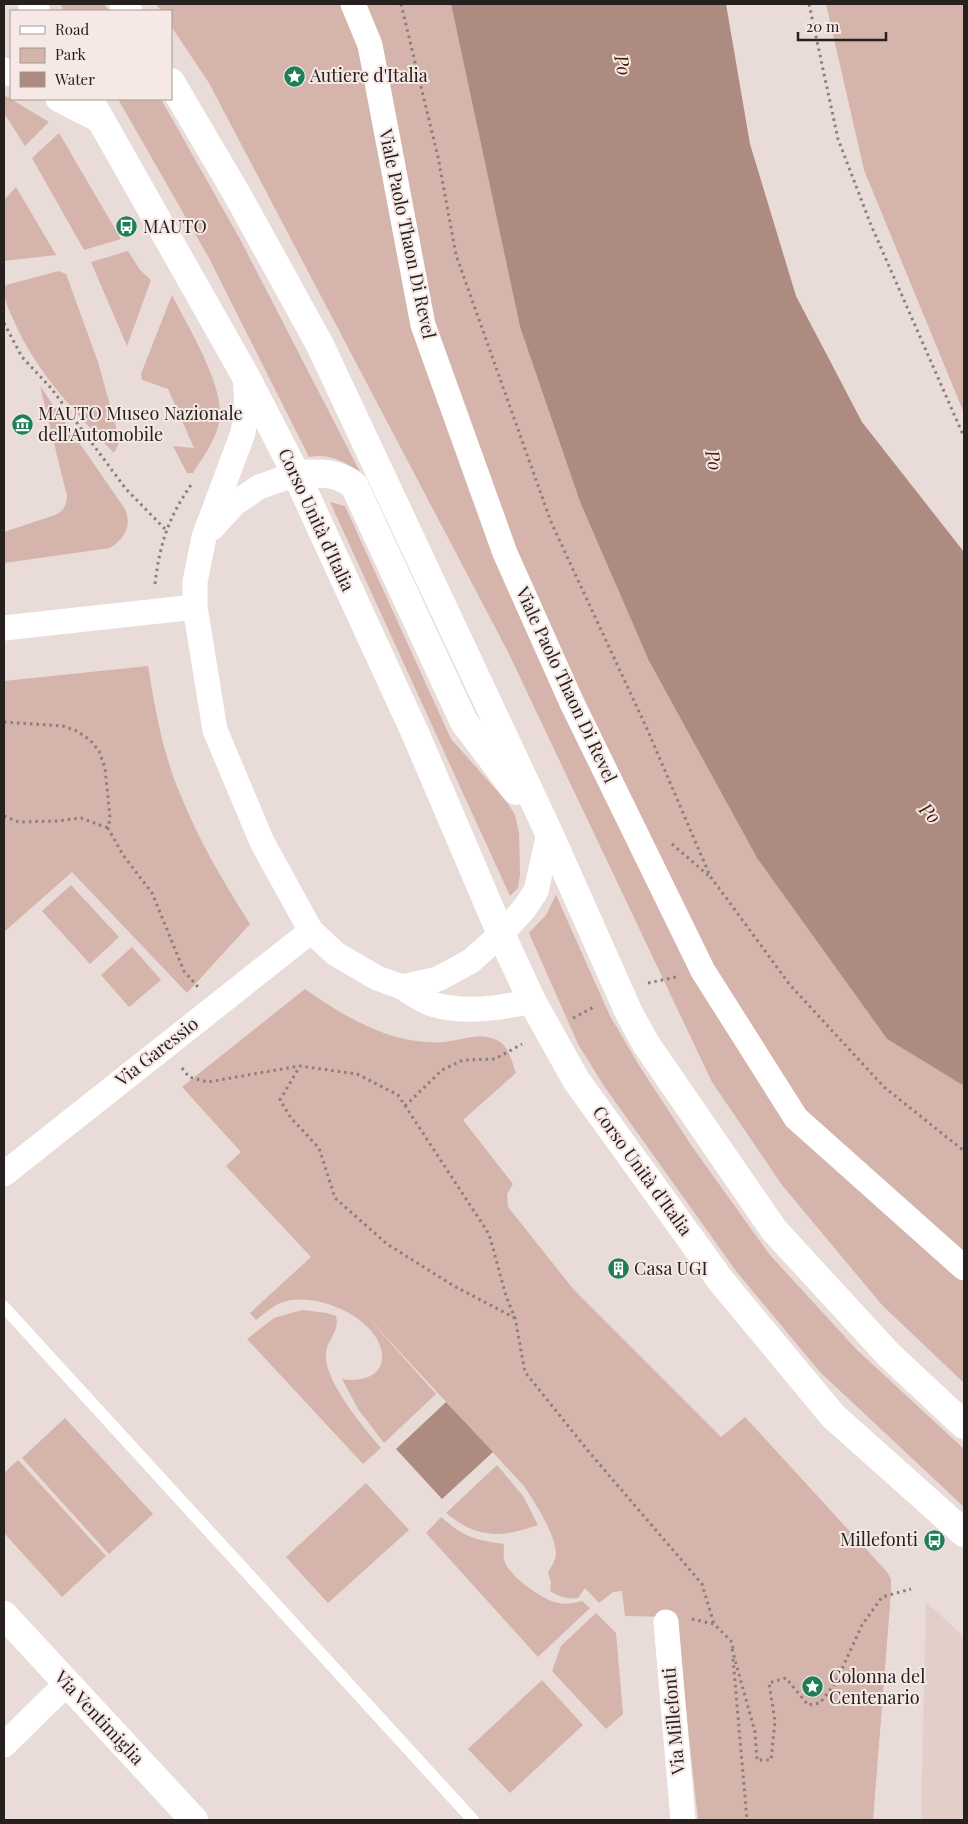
<svg xmlns="http://www.w3.org/2000/svg" width="968" height="1824" font-family="'Playfair Display',serif">
<style>
.built{fill:#e4cec8}
.green{fill:#d4b4ab}
.water{fill:#ae8b81}
.lines{fill:none;stroke-linecap:round;stroke-linejoin:round}
.path{stroke:#897f7c;stroke-width:3;stroke-dasharray:2.5 4;stroke-linecap:butt}
.lane{stroke:#fff;stroke-width:12}
.street{stroke:#fff;stroke-width:25}
.secondary{stroke:#fff;stroke-width:28}
.primary{stroke:#fff;stroke-width:28}
.labels{text-anchor:middle;stroke-width:4;stroke-linejoin:round;paint-order:stroke}
.poi-label{font-size:18px;fill:#26211f;stroke:#f6e8e4;text-anchor:start}
.street-label{font-size:18px;fill:#26211f;stroke:#f6e8e4}
.water-label{font-size:19px;font-style:italic;fill:#4a1b0e;stroke:#f6e8e4}
</style>
<rect width="100%" height="100%" fill="#e9dbd7"/>
<polygon class="built" points="926,1602 964,1637 964,1820 921,1820"/>
<g class="green">
<polygon points="60,4 104,4 109,11 64,11"/>
<polygon points="156,4 451,4 520,327 580,502 649,661 757,858 887,1039 964,1086 964,1383 882,1305 782,1185 712,1082 507,650 209,83 171,26 171,11 161,11"/>
<polygon points="826,4 964,4 964,413 864,170"/>
<polygon points="4,95 49,122 25,146 4,113"/>
<path d="M118,99h43l80,142 119,231c-16,-11 -32,-19 -51,-15l-100,-199z"/>
<polygon points="59,133 121,239 84,250 32,158"/>
<polygon points="16,187 56,255 4,261 4,200"/>
<polygon points="128,251 140,270 151,280 127,346 91,262"/>
<path d="M59,271l7,3 32,88 22,79 -6,12c-38,-40 -78,-81 -100,-132 -5,-11 -10,-21 -10,-33l2,-3z"/>
<path d="M172,295c15,31 55,93 47,128 -4,18 -16,34 -26,50h-6l-14,-27 21,2 -26,-59 -26,-9 -1,-6z"/>
<path d="M40,386l85,123c7,17 0,29 -15,39l-106,15v-31l51,-17c9,-4 11,-9 12,-19z"/>
<polygon points="330,502 345,506 451,739 507,802 515,815 519,833 520,874 518,888 510,896"/>
<path d="M148,666c7,43 15,89 33,130 18,45 43,87 69,128l-63,69 -115,-121 -68,60v-251z"/>
<polygon points="71,885 119,937 90,964 42,911"/>
<polygon points="556,895 610,1016 640,1067 691,1145 769,1254 857,1350 964,1449 964,1507 820,1372 736,1271 604,1086 578,1044 529,933 546,915"/>
<polygon points="132,947 161,980 129,1007 101,975"/>
<path d="M305,989c41,29 88,57 140,53 18,-2 32,-9 49,-3 15,5 17,21 22,34l-53,47 50,64 -6,10 1,13 66,83 147,147 24,-20 142,155 4,7v13l-18,228h-175l-22,-203 -51,-1 -3,-25 -9,1 -14,11 -14,-15 -7,10c-12,1 -18,-1 -28,-7l1,-9 -3,-10c4,-6 7,-11 8,-18 0,-19 -22,-53 -32,-68l-162,-175 74,83 -52,49 -26,-34 -16,-30c28,5 51,-10 35,-40 -16,-28 -69,-49 -99,-35 -8,4 -15,11 -22,16l-6,-7 61,-56 -85,-91 15,-14 -59,-65z"/>
<path d="M302,1310l25,3 9,3c4,16 -8,22 -10,36 -4,27 38,76 55,96l-18,16 -116,-125 27,-21z"/>
<polygon points="65,1418 153,1514 109,1554 22,1458"/>
<polygon points="18,1460 106,1556 62,1597 4,1533 4,1473"/>
<path d="M497,1465l26,31 15,29c-38,13 -60,14 -92,-12z"/>
<polygon points="366,1483 409,1530 328,1603 286,1557"/>
<path d="M441,1517c23,20 33,23 63,27 0,5 -1,11 0,16 5,16 38,40 55,43 8,2 15,0 23,-2l8,7 -52,49 -112,-124z"/>
<polygon points="596,1613 616,1633 623,1714 606,1729 552,1671 561,1646"/>
<polygon points="542,1680 583,1725 510,1793 468,1749"/>
</g>
<g class="water">
<polygon points="451,4 726,4 750,144 796,296 862,422 964,552 964,1086 887,1039 757,858 649,661 580,502 520,327"/>
<polygon points="446,1402 493,1452 442,1499 396,1449"/>
</g>
<g class="lines">
<g class="path">
<polyline points="401,4 438,157 456,255 551,522 648,731 710,876 790,985 884,1087 964,1151"/>
<polyline points="809,4 838,139 871,225 964,437"/>
<polyline points="4,323 22,357 51,388 126,489 166,530"/>
<path d="M155,584c5,-42 14,-68 38,-102"/>
<polyline points="4,722 63,726 77,731 90,740 99,751 105,768 110,818 108,828 123,855 152,893 184,971 198,987"/>
<polyline points="4,816 19,822 57,821 81,818 108,828"/>
<polyline points="672,844 709,876"/>
<polyline points="648,983 676,977"/>
<polyline points="573,1018 594,1007"/>
<polyline points="182,1068 189,1077 208,1082 299,1066"/>
<polyline points="405,1106 442,1070 463,1060 495,1059 522,1044"/>
<polyline points="515,1318 454,1286 387,1244 335,1198 319,1148 291,1118 280,1100 300,1066 357,1074 398,1095 489,1234 506,1296 515,1318 525,1372 589,1452 702,1584 714,1624"/>
<polyline points="692,1619 714,1624 732,1642 733,1650"/>
<polyline points="732,1649 755,1732 757,1760 771,1760 775,1721 769,1683 786,1678 808,1705 820,1703 836,1682 862,1625 882,1597 911,1589"/>
<polyline points="733,1659 747,1820"/>
</g>
<polyline class="lane" points="4,1307 473,1820"/>
<g class="street">
<polyline points="353,4 370,45 423,325 505,553 571,701 703,971 796,1118 964,1268"/>
<polyline points="4,70 11,74"/>
<polyline points="58,99 101,121"/>
<polyline points="245,375 247,408 243,433 204,537 195,582 195,607 215,730 262,842 311,931 336,954 377,978 402,987 438,979 471,961 501,934 524,909 536,891 549,833"/>
<polyline points="212,528 234,504 259,487 296,474"/>
<polyline points="4,628 195,607"/>
<path d="M402,987c9,6 20,14 30,17 32,10 68,4 100,-3"/>
<polyline points="4,1174 311,931"/>
<polyline points="666,1622 683,1820"/>
<polyline points="4,1745 67,1683"/>
</g>
<polyline class="secondary" points="4,1615 194,1820"/>
<g class="primary">
<polyline points="32,4 36,11"/>
<polyline points="123,4 128,11"/>
<polyline points="171,82 238,196 320,345 549,833 629,1013 646,1044 774,1230 889,1355 964,1425"/>
<polyline points="89,99 245,375 296,474 416,735 501,934 532,1001 576,1080 721,1281 833,1416 964,1533"/>
<path d="M296,474c23,-1 38,-3 58,11l110,237 52,69"/>
</g>
</g>
<defs>
<symbol id="sight-disc" viewBox="-11 -11 22 22"><circle r="9.5" fill="#1e7f57" stroke="#f6e8e4"/><path d="M0-6L1.8-2.2L6-1.7L2.9 1.2L3.7 5.4L0 3.3L-3.7 5.4L-2.9 1.2L-6-1.7L-1.8-2.2Z" fill="#fff"/></symbol>
<symbol id="bus-disc" viewBox="-11 -11 22 22"><circle r="9.5" fill="#1e7f57" stroke="#f6e8e4"/><path d="M-5-6H5V4H4V6H2V4H-2V6H-4V4H-5ZM-3.5-4V0h7V-4ZM-3.5 1.2v1.5H-2V1.2ZM2 1.2v1.5H3.5V1.2Z" fill="#fff"/></symbol>
<symbol id="museum-disc" viewBox="-11 -11 22 22"><circle r="9.5" fill="#1e7f57" stroke="#f6e8e4"/><path d="M0-6L6-3V-2H-6V-3ZM-5-1h2V3h-2ZM-1-1h2V3h-2ZM3-1h2V3H3ZM-6 4H6V6H-6Z" fill="#fff"/></symbol>
<symbol id="building-disc" viewBox="-11 -11 22 22"><circle r="9.5" fill="#1e7f57" stroke="#f6e8e4"/><path d="M-4-6H4V6H1V3H-1V6H-4ZM-2.5-4.3h1.7v1.8h-1.7ZM.8-4.3h1.7v1.8H.8ZM-2.5-1h1.7V.8h-1.7ZM.8-1h1.7V.8H.8Z" fill="#fff"/></symbol>
</defs>
<g fill-rule="evenodd">
<use href="#sight-disc" x="282" y="64" width="25" height="25"/>
<use href="#bus-disc" x="114" y="214" width="25" height="25"/>
<use href="#museum-disc" x="10" y="412" width="25" height="25"/>
<use href="#building-disc" x="606" y="1256" width="25" height="25"/>
<use href="#bus-disc" x="922" y="1528" width="25" height="25"/>
<use href="#sight-disc" x="800" y="1674" width="25" height="25"/>
</g>
<g class="labels">
<g class="poi-label">
<text x="310" y="82">Autiere d'Italia</text>
<text x="143" y="233">MAUTO</text>
<text x="38" y="420">MAUTO Museo Nazionale<tspan x="38" dy="21">dell'Automobile</tspan></text>
<text x="634" y="1275">Casa UGI</text>
<text x="918" y="1546" text-anchor="end">Millefonti</text>
<text x="829" y="1683">Colonna del<tspan x="829" dy="21">Centenario</tspan></text>
</g>
<g class="street-label">
<text transform="translate(407 234) rotate(78)" y="6">Viale Paolo Thaon Di Revel</text>
<text transform="translate(316 520) rotate(65)" y="6">Corso Unità d'Italia</text>
<text transform="translate(566 685) rotate(65)" y="6">Viale Paolo Thaon Di Revel</text>
<text transform="translate(157 1052) rotate(-38)" y="6">Via Garessio</text>
<text transform="translate(642 1171) rotate(54)" y="6">Corso Unità d'Italia</text>
<text transform="translate(99 1718) rotate(47)" y="6">Via Ventimiglia</text>
<text transform="translate(674 1721) rotate(-95)" y="6">Via Millefonti</text>
</g>
<g class="water-label">
<text transform="translate(623 65) rotate(77)" y="7">Po</text>
<text transform="translate(714 460) rotate(77)" y="7">Po</text>
<text transform="translate(930 813) rotate(45)" y="7">Po</text>
</g>
</g>
<rect width="968" height="1824" fill="none" stroke="#26211f" stroke-width="10"/>
<rect x="10" y="10" width="162" height="90" fill="#f6e8e4" stroke="#a39895"/>
<rect x="20" y="26" width="25" height="8" fill="#ffffff" stroke="#a39895"/>
<text x="55" y="35" font-size="15" fill="#26211f">Road</text>
<rect x="20" y="48" width="25" height="15" fill="#d4b4ab" stroke="#a39895"/>
<text x="55" y="60" font-size="15" fill="#26211f">Park</text>
<rect x="20" y="72" width="25" height="15" fill="#ae8b81" stroke="#a39895"/>
<text x="55" y="85" font-size="15" fill="#26211f">Water</text>
<path d="M798 32v8h88v-8" fill="none" stroke="#26211f" stroke-width="2.5"/>
<text x="806" y="32" font-size="15" fill="#26211f" stroke="#f6e8e4" stroke-width="4" paint-order="stroke">20 m</text>
</svg>
